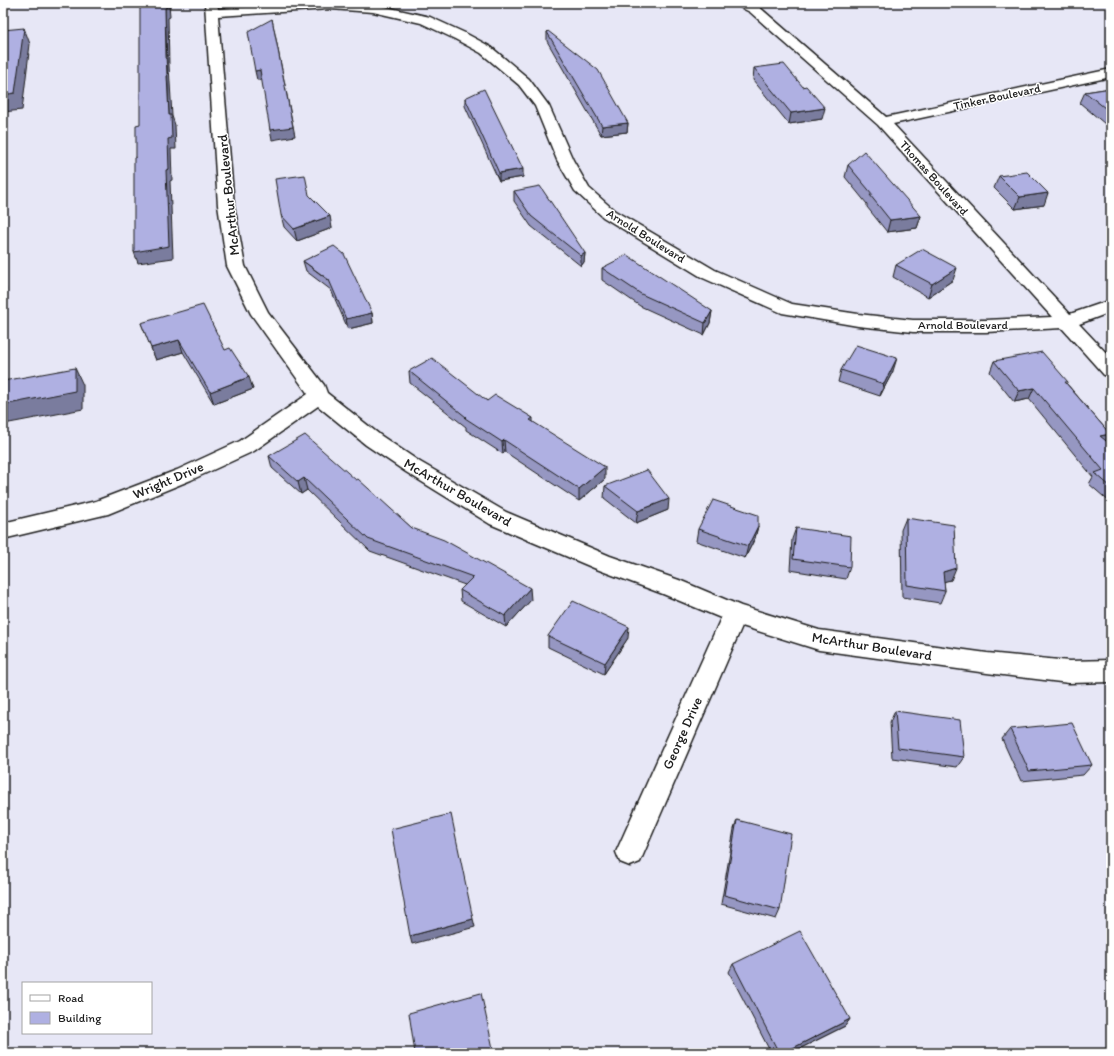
<svg xmlns="http://www.w3.org/2000/svg" width="1114" height="1056" font-family="Itim,sans-serif">
<style>
.lines{fill:none;stroke-linecap:round;stroke-linejoin:round}
.street-casing{stroke:#1c1c1c;stroke-width:3}
.street{fill:#fff;fill-rule:evenodd}
.wall{fill:#9697c2;stroke:#1c1c1c}
.shaded-wall{fill:#7a7b9e;stroke:#1c1c1c}
.building{fill:#afb0e2;stroke:#1c1c1c}
.labels{text-anchor:middle;stroke-width:3;stroke-linejoin:round;paint-order:stroke}
.far-street-label{font-size:12px;fill:#1c1c1c;stroke:#fff}
.street-label{font-size:14px;fill:#1c1c1c;stroke:#fff}
</style>
<rect width="100%" height="100%" fill="#e7e7f6"/>
<filter id="ink" filterUnits="userSpaceOnUse"><feTurbulence type="fractalNoise" baseFrequency=".025" numOctaves="2"/><feDisplacementMap in="SourceGraphic" scale="8" xChannelSelector="R" yChannelSelector="G"/><feConvolveMatrix kernelMatrix="1 2 1 2 8 2 1 2 1" color-interpolation-filters="sRGB"/></filter>
<g filter="url(#ink)">
<g class="lines">
<defs>
<polygon id="street" points="205,3 217,3 218,9 304,3 373,4 430,17 465,33 491,47 529,79 549,106 573,160 589,188 615,211 715,270 792,304 858,314 913,320 986,320 1052,317 878,125 750,12 738,6 736,3 752,3 758,6 886,117 1111,69 1111,77 893,124 1070,314 1111,300 1111,312 1079,324 1111,358 1111,376 1104,375 1062,328 986,332 913,332 858,326 782,313 703,278 603,217 575,191 557,160 535,106 519,85 481,53 455,39 421,23 373,12 330,9 218,16 234,205 245,266 268,312 324,385 327,393 380,435 420,462 506,512 610,556 679,580 741,606 819,630 987,653 1069,661 1111,660 1111,682 1069,683 987,673 819,650 742,626 640,862 630,866 620,862 616,852 721,618 663,594 594,568 490,524 406,472 366,445 318,406 254,451 191,480 108,514 3,539 3,523 96,501 177,470 240,441 308,394 251,314 227,266 218,205"/>
</defs>
<use href="#street" class="street-casing"/>
<use href="#street" class="street"/>
</g>
<g class="wall">
<polygon points="547,32 628,123 627,132 601,135 547,41"/>
<polygon points="754,68 822,119 789,124 753,80"/>
<polygon points="1111,88 1111,123 1105,124 1080,103 1085,92"/>
<polygon points="465,98 523,177 499,181 465,106"/>
<polygon points="848,165 921,216 917,228 887,232 867,207 867,204 845,177"/>
<polygon points="999,176 1044,205 1015,209 994,188"/>
<polygon points="514,191 585,253 584,262 581,266 531,226 514,201"/>
<polygon points="309,195 332,228 297,241 284,227 281,215"/>
<polygon points="303,261 372,313 373,323 348,329 331,290 306,271"/>
<polygon points="896,265 953,280 928,297 893,277"/>
<polygon points="602,268 712,311 710,323 704,335 640,306 602,280"/>
<polygon points="141,323 225,350 253,389 214,404 183,352 156,360"/>
<polygon points="994,361 1067,384 1110,434 1106,441 1111,445 1111,503 1089,484 1093,477 1029,399 1014,402 990,372"/>
<polygon points="841,370 893,371 880,396 838,382"/>
<polygon points="409,371 533,418 533,422 605,479 579,501 505,452 503,454 466,430 466,427 410,383"/>
<polygon points="269,456 356,480 412,528 531,600 506,627 461,601 460,590 465,585 370,551 307,490 301,494 272,468"/>
<polygon points="605,486 668,510 636,523 604,498"/>
<polygon points="906,518 951,580 944,581 945,591 940,603 902,597 901,530"/>
<polygon points="758,526 755,538 745,558 696,541 698,529"/>
<polygon points="796,528 850,567 846,579 790,570 792,539"/>
<polygon points="548,636 628,638 604,674 548,647"/>
<polygon points="895,711 964,757 957,767 892,758 890,722"/>
<polygon points="1010,729 1092,765 1083,775 1021,781 1002,739"/>
<polygon points="737,820 780,910 776,919 721,904 734,829"/>
<polygon points="733,964 850,1019 845,1026 791,1053 771,1053 729,972"/>
</g>
<g class="shaded-wall">
<polygon points="167,3 169,3 170,17 168,18 169,66 172,116 175,125 176,149 171,149 172,180 170,181 173,258 138,263 134,252 166,170 169,115 165,8"/>
<polygon points="272,19 295,136 272,140 270,130"/>
<polygon points="24,28 30,44 22,110 3,112 3,95"/>
<polygon points="260,70 262,80 257,80 255,71"/>
<polygon points="825,108 822,119 789,124 791,113"/>
<polygon points="1110,112 1111,112 1111,123 1105,124"/>
<polygon points="628,123 627,132 601,135 602,126"/>
<polygon points="523,169 523,177 499,181 499,173"/>
<polygon points="1048,193 1044,205 1015,209 1020,197"/>
<polygon points="330,216 332,228 297,241 294,229"/>
<polygon points="921,216 917,228 887,232 890,220"/>
<polygon points="585,253 584,262 581,266 581,256"/>
<polygon points="957,268 953,280 928,297 932,284"/>
<polygon points="3,284 6,289 3,309"/>
<polygon points="712,311 710,323 704,335 705,323"/>
<polygon points="372,313 373,323 348,329 346,319"/>
<polygon points="179,340 183,352 156,360 151,348"/>
<polygon points="897,358 893,371 880,396 884,384"/>
<polygon points="75,368 83,385 83,409 4,424 3,432 3,405"/>
<polygon points="249,377 253,389 214,404 210,392"/>
<polygon points="1034,388 1029,399 1014,402 1019,391"/>
<polygon points="1110,434 1104,444 1100,436"/>
<polygon points="504,440 505,452 503,454 502,442"/>
<polygon points="605,467 605,479 579,501 579,489"/>
<polygon points="304,478 307,490 301,494 298,482"/>
<polygon points="669,499 668,510 636,523 638,511"/>
<polygon points="758,526 755,538 745,558 748,546"/>
<polygon points="956,568 951,580 938,583 943,572"/>
<polygon points="530,588 531,600 506,627 505,616"/>
<polygon points="629,627 628,638 604,674 605,663"/>
<polygon points="473,919 475,927 412,944 410,936"/>
<polygon points="850,1019 845,1026 791,1053 783,1053"/>
</g>
<g class="building">
<polygon points="140,3 167,3 167,7 165,8 166,55 169,115 171,115 172,138 168,139 169,169 166,170 169,246 134,252 134,158 136,157 136,125 140,124"/>
<polygon points="272,19 293,127 270,130 260,70 255,71 248,32"/>
<polygon points="24,28 15,93 3,95 3,30"/>
<polygon points="548,31 598,70 628,123 602,126 547,32"/>
<polygon points="784,64 803,87 806,86 825,108 791,113 754,68"/>
<polygon points="1111,88 1111,112 1110,112 1085,92"/>
<polygon points="484,89 523,169 499,173 465,98"/>
<polygon points="864,151 921,216 890,220 870,195 873,195 848,165"/>
<polygon points="1027,172 1048,193 1020,197 999,176"/>
<polygon points="305,175 309,195 330,216 294,229 281,215 275,179"/>
<polygon points="540,186 585,253 581,256 531,216 514,191"/>
<polygon points="334,246 344,254 372,313 346,319 329,280 303,261"/>
<polygon points="922,249 957,268 932,284 896,265"/>
<polygon points="627,255 712,311 705,323 641,294 602,268"/>
<polygon points="203,305 225,350 230,348 249,377 210,392 179,340 151,348 141,323"/>
<polygon points="856,345 897,358 884,384 841,370"/>
<polygon points="1042,352 1068,382 1065,382 1110,434 1100,436 1111,445 1111,487 1095,473 1103,470 1034,388 1019,391 994,361"/>
<polygon points="432,358 487,401 495,395 533,418 530,420 605,467 579,489 504,440 502,442 465,418 466,417 409,371"/>
<polygon points="75,368 75,391 3,405 3,381"/>
<polygon points="305,435 356,480 358,479 412,528 444,540 530,588 505,616 460,590 473,577 368,539 304,478 298,482 269,456"/>
<polygon points="647,470 669,499 638,511 605,486"/>
<polygon points="713,500 758,515 758,526 748,546 698,529"/>
<polygon points="906,518 954,525 956,568 943,572 945,591 907,585"/>
<polygon points="796,528 851,536 850,567 793,559"/>
<polygon points="573,601 629,627 605,663 548,636"/>
<polygon points="895,711 960,720 964,757 898,748"/>
<polygon points="1072,723 1092,765 1029,771 1010,729"/>
<polygon points="451,814 473,919 410,936 391,829"/>
<polygon points="737,820 791,834 780,910 724,895"/>
<polygon points="800,931 850,1019 783,1053 779,1053 733,964"/>
<polygon points="481,993 494,1053 415,1053 409,1013"/>
</g>
</g>
<g class="labels">
<g class="far-street-label">
<text transform="translate(997 97) rotate(-12)" y="4">Tinker Boulevard</text>
<text transform="translate(934 178) rotate(48)" y="4">Thomas Boulevard</text>
<text transform="translate(646 236) rotate(32)" y="4">Arnold Boulevard</text>
<text x="963" y="329">Arnold Boulevard</text>
</g>
<g class="street-label">
<text transform="translate(228 195) rotate(-96)" y="5">McArthur Boulevard</text>
<text transform="translate(168 480) rotate(-23)" y="5">Wright Drive</text>
<text transform="translate(458 492) rotate(30)" y="5">McArthur Boulevard</text>
<text transform="translate(872 646) rotate(9)" y="5">McArthur Boulevard</text>
<text transform="translate(682 733) rotate(-66)" y="5">George Drive</text>
</g>
</g>
<rect width="1114" height="1056" fill="none" stroke="#fff" stroke-width="16"/>
<rect x="8" y="8" width="1098" height="1040" fill="none" stroke="#1c1c1c" stroke-width="1.5" filter="url(#ink)"/>
<rect x="22" y="982" width="130" height="52" fill="#ffffff" stroke="#a4a4a4"/>
<rect x="30" y="995" width="20" height="6" fill="#ffffff" stroke="#a4a4a4"/>
<text x="58" y="1002" font-size="12" fill="#1c1c1c">Road</text>
<rect x="30" y="1012" width="20" height="12" fill="#afb0e2" stroke="#a4a4a4"/>
<text x="58" y="1022" font-size="12" fill="#1c1c1c">Building</text>
</svg>
